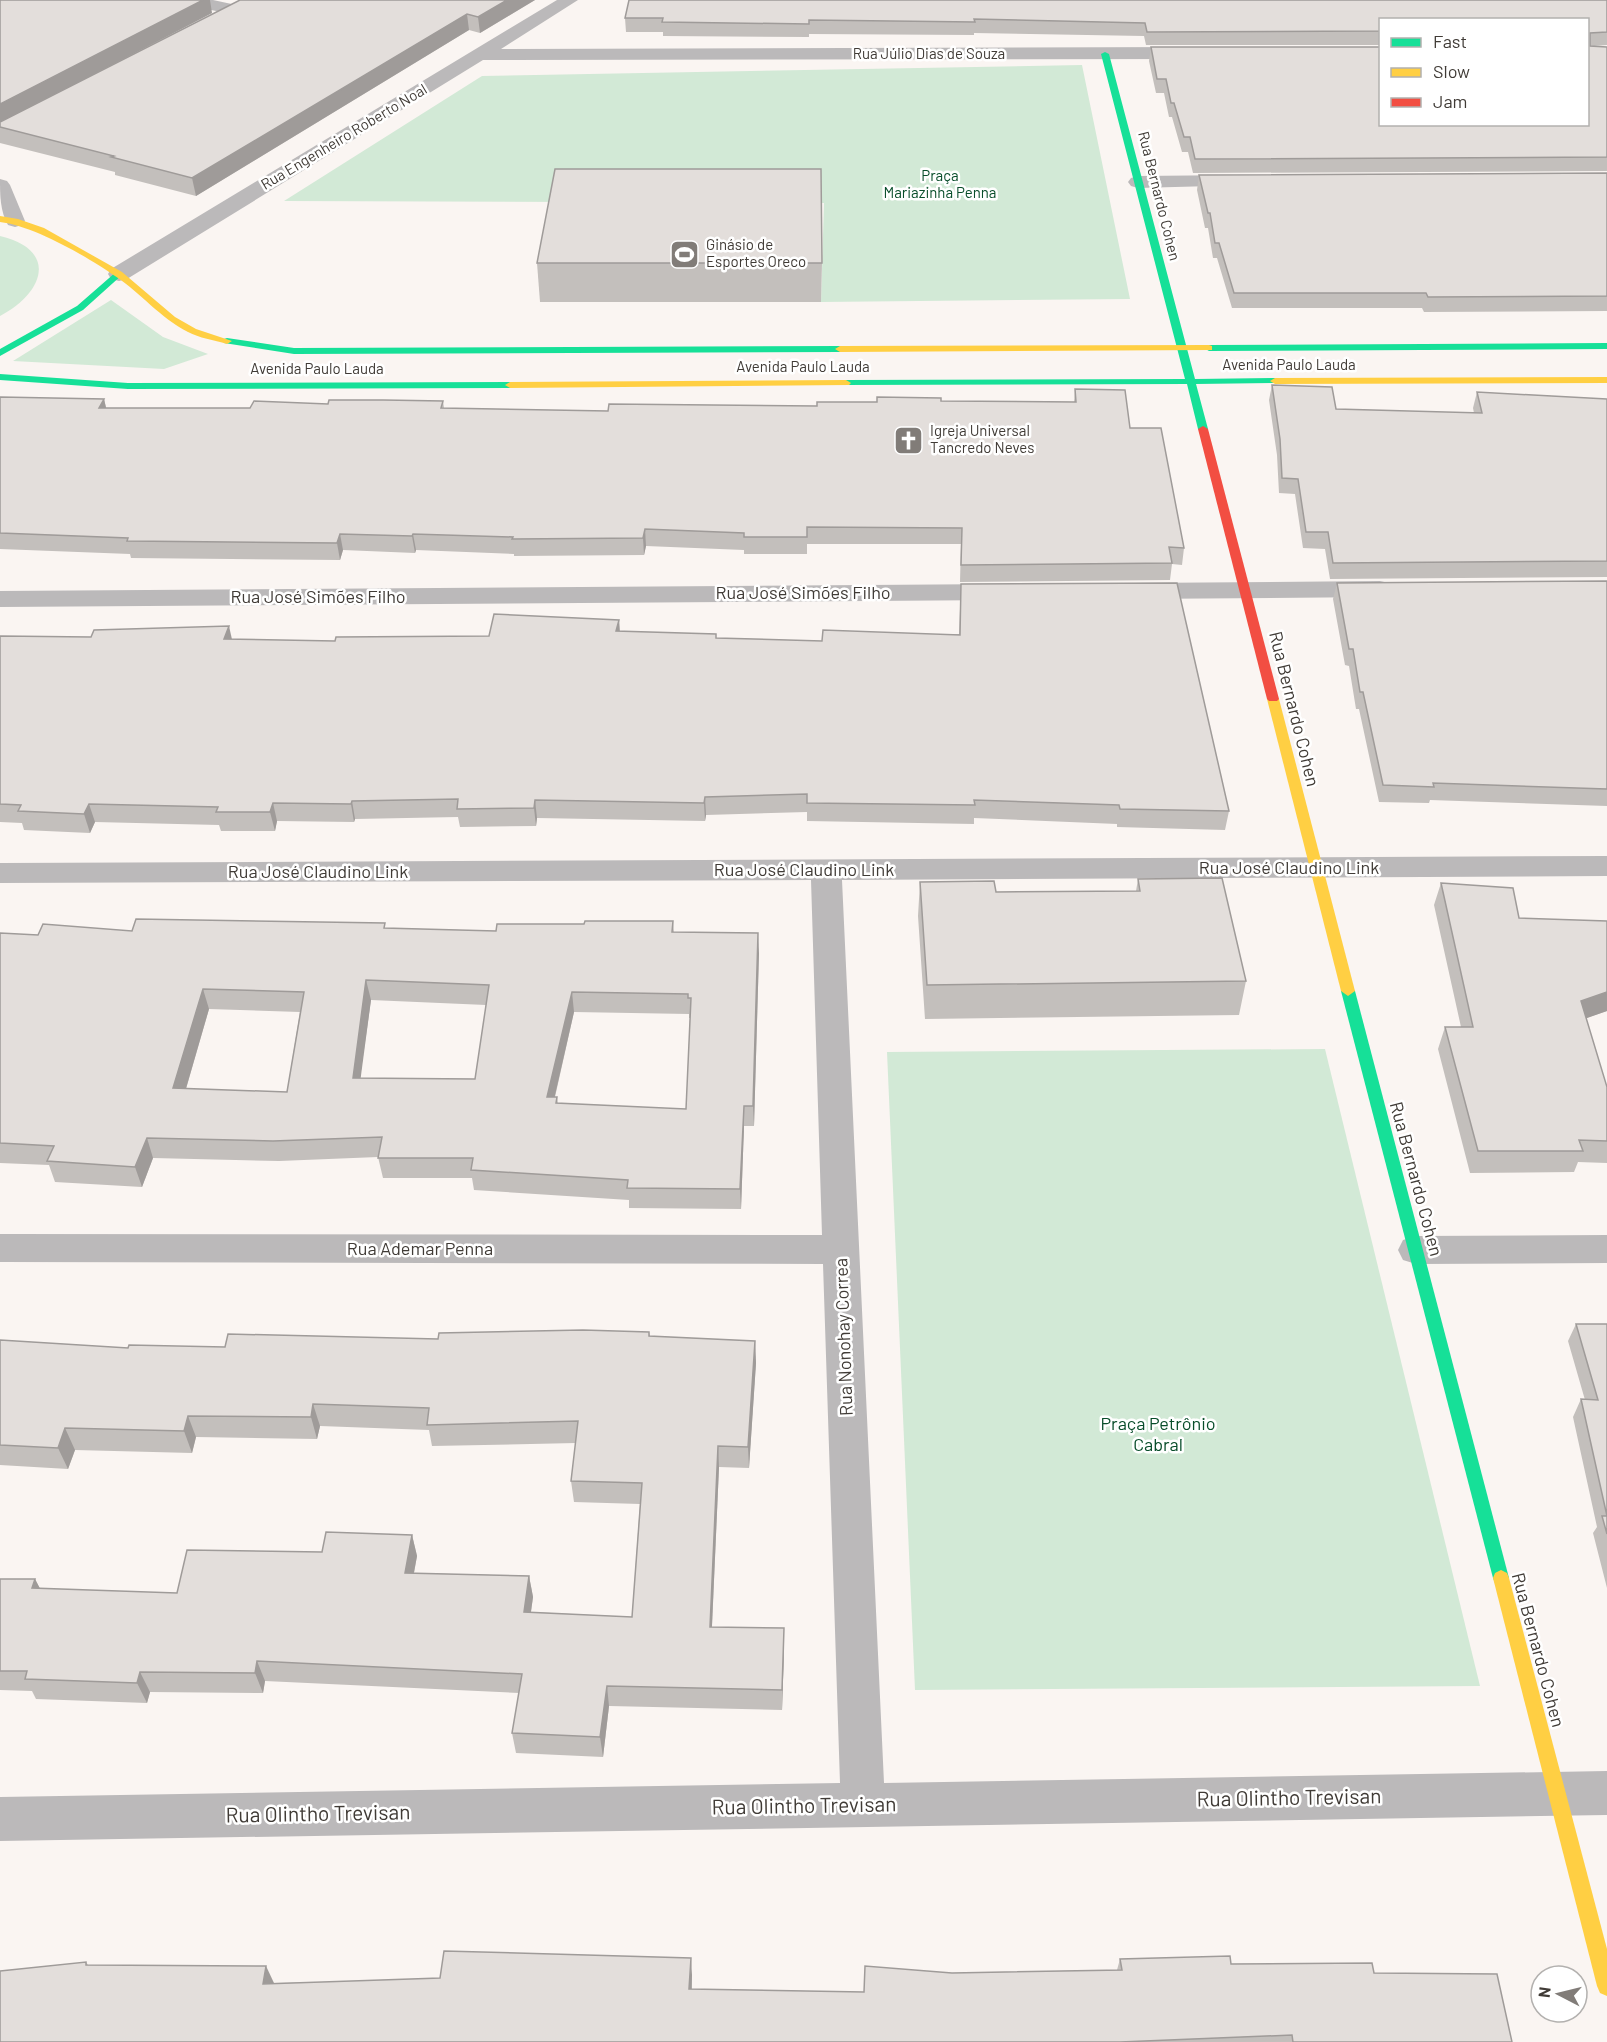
<svg xmlns="http://www.w3.org/2000/svg" width="1607" height="2042" font-family="Barlow,sans-serif">
<style>
.green{fill:#d2e9d6}
.lines{fill:none;stroke-linecap:round;stroke-linejoin:round}
.street{fill:#bbb9ba;fill-rule:evenodd}
.fast{fill:#16e098;fill-rule:evenodd}
.slow{fill:#ffcf43;fill-rule:evenodd}
.jam{fill:#f24e42;fill-rule:evenodd}
.wall{fill:#c3bfbc;fill-rule:evenodd}
.shaded-wall{fill:#9f9b99}
.building{fill:#e3dedb;stroke:#9f9b99;stroke-width:1.5;fill-rule:evenodd}
.labels{text-anchor:middle;stroke-width:5;stroke-linejoin:round;paint-order:stroke}
.far-street-label{font-size:15px;fill:#403b36;stroke:#fff}
.far-park-label{font-size:15px;fill:#084d2a;stroke:#fff}
.far-poi-label{font-size:15px;fill:#403b36;stroke:#fff;text-anchor:start}
.street-label{font-size:18px;fill:#403b36;stroke:#fff}
.park-label{font-size:18px;fill:#084d2a;stroke:#fff}
.near-street-label{font-size:21px;fill:#403b36;stroke:#fff}
</style>
<rect width="100%" height="100%" fill="#faf5f2"/>
<g class="green">
<polygon points="1082,65 1130,299 821,302 824,203 284,201 482,76"/>
<path d="M0,236c59,14 44,57 0,80z"/>
<polygon points="111,300 163,337 208,354 164,369 13,361"/>
<polygon points="1325,1049 1480,1686 915,1690 887,1052"/>
</g>
<g class="lines">
<g class="street">
<polygon points="180,0 213,0 241,6 244,10 241,14 235,15 183,4"/>
<polygon points="557,0 578,0 501,49 1194,47 1200,49 1203,53 1200,57 1194,59 483,60 127,279 119,281 111,279 108,274 111,269"/>
<polygon points="1242,175 1249,177 1252,181 1249,185 1138,188 1131,186 1128,182 1131,178 1138,176"/>
<path d="M0,179l7,2 3,4 15,36 -3,4 -7,2 -7,-2c-8,-14 -8,-30 -8,-46z"/>
<polygon points="1380,581 1389,583 1393,589 1389,595 1380,597 1135,599 1126,597 1122,591 1126,585 1135,583"/>
<polygon points="1005,584 1014,586 1018,592 1014,598 1005,600 0,607 0,591"/>
<polygon points="1607,856 1607,876 842,880 884,1783 1607,1771 1607,1815 0,1841 0,1797 840,1783 823,1264 0,1262 0,1234 822,1235 811,880 0,883 0,863"/>
<polygon points="1607,1235 1607,1263 1416,1264 1403,1260 1398,1250 1403,1240 1416,1236"/>
</g>
<g class="fast">
<polygon points="1105,52 1109,54 1195,379 1275,378 1280,381 1278,383 1196,384 1208,429 1203,432 1198,429 1187,384 843,385 841,383 846,380 1185,379 1101,54"/>
<polygon points="116,272 123,274 83,310 0,356 0,349 77,306"/>
<polygon points="227,338 294,348 840,346 845,349 840,352 294,354 224,343 224,339"/>
<polygon points="1607,343 1607,349 1209,351 1204,348 1209,345"/>
<polygon points="0,374 128,383 510,382 515,385 510,388 128,389 0,380"/>
<polygon points="1348,986 1355,991 1509,1578 1507,1583 1501,1586 1495,1583 1493,1578 1341,991"/>
</g>
<g class="slow">
<path d="M0,216l18,3 26,9 78,44 53,45 21,12 36,12 -5,3c-13,-4 -28,-6 -39,-12 -28,-14 -47,-39 -73,-56 -29,-20 -81,-50 -115,-54z"/>
<polygon points="1209,345 1212,346 1212,350 840,352 835,349 840,346"/>
<polygon points="1607,377 1607,383 1275,384 1270,381 1275,378"/>
<polygon points="846,380 851,383 849,385 510,388 505,385 510,382"/>
<polygon points="1273,695 1279,699 1355,991 1348,996 1341,991 1267,699"/>
<polygon points="1501,1570 1507,1573 1509,1578 1607,1949 1607,1996 1600,1993 1597,1986 1493,1578 1495,1573"/>
</g>
<polygon class="jam" points="1203,426 1208,429 1279,699 1277,701 1269,701 1267,699 1198,429"/>
</g>
<g class="wall">
<polygon points="0,0 212,13 109,67 240,0 535,0 480,33 469,30 196,196 115,175 115,172 0,143"/>
<polygon points="1607,0 1607,45 1594,46 1607,47 1607,171 1193,173 1188,152 1182,152 1172,117 1169,117 1164,93 1156,93 1149,61 1151,47 1587,124 1380,20 1380,45 1146,45 1144,36 974,33 974,35 809,34 809,37 663,36 663,32 626,32 625,18"/>
<polygon points="1607,173 1607,311 1424,312 1422,308 1232,308 1217,258 1213,258 1208,228 1205,228 1197,190 1199,175"/>
<polygon points="537,263 822,263 821,302 540,302"/>
<polygon points="1272,385 1336,409 1474,413 1473,408 1477,392 1607,399 1607,577 1330,579 1325,549 1303,548 1295,494 1279,493 1277,455 1269,400"/>
<polygon points="1075,389 1130,428 1184,548 1182,565 1172,564 1170,580 960,582 961,544 807,544 807,554 744,554 744,550 646,546 644,555 514,556 514,554 416,550 415,553 343,550 340,560 131,558 130,554 0,549 0,397 104,399 106,408 250,408 328,404 443,401 444,408 608,411 817,406 877,402 941,401 1074,402"/>
<polygon points="1607,581 1607,806 1430,800 1429,803 1379,802 1359,709 1356,709 1349,666 1345,665 1333,599 1337,583"/>
<polygon points="961,584 1229,811 1225,830 1117,827 1117,824 974,818 974,824 807,821 807,812 706,815 705,821 537,818 536,826 460,827 458,817 355,819 354,822 277,821 275,831 221,831 219,825 95,822 90,833 24,830 22,823 0,822 0,636 335,641 489,636 619,620 620,631 716,638 822,641 959,634"/>
<polygon points="1138,879 1246,981 1239,1015 925,1019 918,916 920,882 996,892 1136,891"/>
<polygon points="1441,883 1519,918 1607,921 1607,1011 1586,1018 1607,1087 1607,1163 1578,1162 1574,1172 1470,1173 1438,1049 1445,1027 1461,1027 1434,905"/>
<path d="M673,921l1,11 85,21 -5,173h-10l-3,83 -112,-1v-8l-155,-10 -2,-12h-89l-5,-21 -99,4 -126,-3 -11,29 -87,-5 -6,-17 -49,-2v-230l38,2 94,-4 254,-3 110,3 88,-7zM371,1000l115,5 -11,74 -115,-1zM209,1009l91,3 -13,80 -101,-3zM574,1012l115,2v4h1l-4,91 -128,-6 -1,-6h-2z"/>
<polygon points="1576,1324 1607,1324 1607,1588 1593,1533 1597,1527 1573,1417 1581,1399 1585,1400 1568,1341"/>
<polygon points="649,1332 650,1336 755,1341 756,1363 749,1468 719,1467 712,1627 784,1649 782,1710 609,1706 603,1757 516,1753 512,1733 519,1693 265,1681 263,1693 150,1692 147,1703 36,1699 32,1691 0,1690 0,1579 35,1579 40,1589 177,1593 322,1552 412,1535 417,1556 414,1573 529,1576 533,1597 531,1612 632,1617 640,1504 574,1502 571,1481 576,1443 432,1446 429,1430 320,1426 317,1439 196,1437 192,1453 75,1450 68,1469 0,1465 0,1340 128,1348 225,1347 438,1339"/>
<polygon points="1120,1959 1231,1964 1374,1973 1512,2042 0,2042 86,1962 88,1965 274,1983 692,1975 692,1989 864,1992 952,1973 1117,1970"/>
</g>
<g class="shaded-wall">
<polygon points="203,0 210,0 212,13 0,123 0,104"/>
<polygon points="507,0 535,0 480,33 478,17"/>
<polygon points="467,14 469,30 196,196 192,178"/>
<polygon points="104,399 108,416 99,408"/>
<polygon points="645,529 646,546 644,555 643,538"/>
<polygon points="340,534 343,550 340,560 337,543"/>
<polygon points="413,534 416,550 415,553 412,536"/>
<polygon points="619,620 620,638 616,631"/>
<polygon points="229,626 233,644 224,639"/>
<polygon points="705,797 706,815 705,821 704,803"/>
<polygon points="535,800 537,818 536,826 534,808"/>
<polygon points="352,801 355,819 354,822 351,804"/>
<polygon points="273,803 277,821 275,831 270,812"/>
<polygon points="89,804 95,822 90,833 84,814"/>
<polygon points="758,933 759,953 754,1126 753,1106"/>
<polygon points="366,980 371,1000 358,1098 353,1078"/>
<polygon points="203,989 209,1009 180,1109 173,1088"/>
<polygon points="572,992 574,1012 550,1117 547,1097"/>
<polygon points="1607,992 1607,1011 1573,1023 1581,1001"/>
<polygon points="744,1106 744,1126 741,1209 740,1189"/>
<polygon points="147,1138 153,1158 142,1187 135,1167"/>
<polygon points="755,1341 756,1363 749,1468 748,1447"/>
<polygon points="313,1404 320,1426 317,1439 311,1417"/>
<polygon points="188,1416 196,1437 192,1453 184,1431"/>
<polygon points="65,1428 75,1450 68,1469 58,1448"/>
<polygon points="718,1446 719,1467 711,1647 710,1627"/>
<polygon points="412,1535 417,1556 410,1593 405,1573"/>
<polygon points="529,1576 533,1597 528,1632 524,1612"/>
<polygon points="35,1579 46,1600 32,1588"/>
<polygon points="784,1628 784,1649 782,1710 782,1690"/>
<polygon points="257,1661 265,1681 263,1693 255,1673"/>
<polygon points="140,1672 150,1692 147,1703 137,1683"/>
<polygon points="607,1686 609,1706 603,1757 600,1737"/>
<polygon points="691,1958 692,1975 691,2005 689,1989"/>
<polygon points="266,1966 274,1983 263,1984"/>
</g>
<g class="building">
<polygon points="0,0 203,0 0,104"/>
<polygon points="240,0 507,0 478,17 467,14 192,178 111,157 114,156 0,127 0,122"/>
<polygon points="629,0 1607,0 1607,32 1590,33 1590,46 1607,47 1607,157 1195,159 1190,137 1184,137 1174,103 1171,103 1166,79 1157,79 1151,47 1380,47 1380,124 1587,124 1587,20 1380,20 1380,31 1147,32 1145,23 974,19 975,22 809,20 809,24 662,22 663,18 625,18"/>
<polygon points="555,169 821,169 822,263 537,263"/>
<polygon points="1607,173 1607,296 1428,297 1426,293 1234,293 1219,243 1215,243 1210,213 1208,213 1199,175"/>
<polygon points="1272,385 1332,387 1336,409 1482,413 1477,392 1607,399 1607,561 1333,563 1328,532 1306,532 1298,479 1282,478 1280,439"/>
<polygon points="1075,389 1125,390 1130,428 1161,428 1184,548 1169,547 1172,563 961,565 962,528 807,527 807,537 744,537 744,533 645,529 643,538 512,539 513,537 413,534 412,536 340,534 337,543 127,541 128,538 0,533 0,397 104,399 99,408 250,408 254,401 328,404 329,400 383,400 443,401 441,408 608,411 609,404 817,406 817,402 877,402 877,397 941,398 941,401 1076,402"/>
<polygon points="1607,581 1607,789 1433,783 1434,787 1383,785 1363,692 1360,692 1353,649 1349,649 1337,583"/>
<polygon points="1177,583 1229,811 1120,809 1119,805 974,800 975,805 807,803 807,794 705,797 704,803 535,800 534,808 457,809 458,799 352,801 351,804 273,803 270,812 216,812 218,807 89,804 84,814 18,811 21,805 0,804 0,636 91,637 94,630 229,626 224,639 335,641 336,637 489,636 494,614 619,620 616,631 716,634 716,638 822,641 823,630 960,635 961,584"/>
<polygon points="1222,878 1246,981 927,985 920,882 994,881 996,892 1140,891 1138,879"/>
<polygon points="1441,883 1513,888 1519,918 1607,921 1607,992 1581,1001 1607,1087 1607,1141 1579,1140 1583,1151 1478,1151 1445,1027 1473,1027"/>
<path d="M136,919l249,4 -1,5 112,3 1,-7h87l1,-3h88l-1,11 86,1 -5,173h-9l-4,83 -113,-1 1,-8 -157,-10 2,-12h-95l4,-21 -109,4 -126,-3 -12,29 -88,-6 7,-15 -54,-3v-210l38,2 5,-11 89,7zM366,980l123,5 -14,94 -122,-1zM203,989l101,3 -17,100 -114,-4zM572,992l116,2v4h3l-5,111 -130,-6 1,-6h-10z"/>
<polygon points="1576,1324 1607,1324 1607,1516 1581,1399 1598,1400"/>
<polygon points="583,1330 649,1332 649,1336 755,1341 748,1447 718,1446 710,1627 784,1628 782,1690 607,1686 600,1737 512,1733 522,1674 257,1661 255,1673 140,1672 137,1683 25,1679 27,1671 0,1671 0,1579 35,1579 32,1588 177,1593 187,1550 322,1552 326,1532 412,1535 405,1573 529,1576 524,1612 632,1617 642,1483 571,1481 578,1421 427,1425 429,1408 313,1404 311,1417 188,1416 184,1431 65,1428 58,1448 0,1445 0,1340 128,1348 129,1345 225,1347 228,1334 438,1339 439,1333"/>
<polygon points="1602,1516 1607,1516 1607,1534"/>
<polygon points="444,1951 691,1958 689,1989 864,1992 865,1966 952,1973 1122,1970 1120,1959 1230,1956 1231,1964 1372,1963 1374,1973 1497,1974 1512,2042 1293,2042 1292,2035 1120,2042 0,2042 0,1971 86,1962 86,1965 266,1966 263,1984 440,1978"/>
</g>
<defs>
<symbol id="stadium-square" viewBox="-11 -11 22 22"><rect x="-9" y="-9" width="18" height="18" rx="4" fill="#817c78" stroke="#fff"/><path d="M0-5a6.5 5 0 1 0 0 10a6.5 5 0 1 0 0-10ZM-3.5-1.8h7v3.6h-7Z" fill="#fff"/></symbol>
<symbol id="church-square" viewBox="-11 -11 22 22"><rect x="-9" y="-9" width="18" height="18" rx="4" fill="#817c78" stroke="#fff"/><path d="M-1.2-6h2.4v3.5h3.3v2.4h-3.3V6h-2.4V-.1h-3.3v-2.4h3.3Z" fill="#fff"/></symbol>
</defs>
<g fill-rule="evenodd">
<use href="#stadium-square" x="668" y="238" width="33" height="33"/>
<use href="#church-square" x="892" y="424" width="33" height="33"/>
</g>
<g class="labels">
<g class="far-street-label">
<text x="929" y="59">Rua Júlio Dias de Souza</text>
<text transform="translate(344 137) rotate(-31)" y="5">Rua Engenheiro Roberto Noal</text>
<text transform="translate(1159 196) rotate(76)" y="5">Rua Bernardo Cohen</text>
<text x="1289" y="370">Avenida Paulo Lauda</text>
<text x="803" y="372">Avenida Paulo Lauda</text>
<text x="317" y="374">Avenida Paulo Lauda</text>
</g>
<g class="far-park-label">
<text x="940" y="181">Praça<tspan x="940" dy="17">Mariazinha Penna</tspan></text>
</g>
<g class="far-poi-label">
<text x="706" y="250">Ginásio de<tspan x="706" dy="17">Esportes Oreco</tspan></text>
<text x="930" y="436">Igreja Universal<tspan x="930" dy="17">Tancredo Neves</tspan></text>
</g>
<g class="street-label">
<text x="803" y="599">Rua José Simões Filho</text>
<text x="318" y="603">Rua José Simões Filho</text>
<text transform="translate(1294 709) rotate(76)" y="6">Rua Bernardo Cohen</text>
<text x="1289" y="874">Rua José Claudino Link</text>
<text x="804" y="876">Rua José Claudino Link</text>
<text x="318" y="878">Rua José Claudino Link</text>
<text transform="translate(1416 1179) rotate(75)" y="6">Rua Bernardo Cohen</text>
<text x="420" y="1255">Rua Ademar Penna</text>
<text transform="translate(844 1337) rotate(-92)" y="6">Rua Nonohay Correa</text>
<text transform="translate(1538 1650) rotate(75)" y="6">Rua Bernardo Cohen</text>
</g>
<g class="park-label">
<text x="1158" y="1430">Praça Petrônio<tspan x="1158" dy="21">Cabral</tspan></text>
</g>
<g class="near-street-label">
<text transform="translate(1289 1798) rotate(-1)" y="7">Rua Olintho Trevisan</text>
<text transform="translate(804 1806) rotate(-1)" y="7">Rua Olintho Trevisan</text>
<text transform="translate(318 1814) rotate(-1)" y="7">Rua Olintho Trevisan</text>
</g>
</g>
<rect x="1379" y="18" width="210" height="108" fill="#ffffff" stroke="#b3b1af" stroke-width="1.5"/>
<rect x="1391" y="38" width="30" height="9" fill="#16e098" stroke="#b3b1af" stroke-width="1.5"/>
<text x="1433" y="48" font-size="18" fill="#403b36">Fast</text>
<rect x="1391" y="68" width="30" height="9" fill="#ffcf43" stroke="#b3b1af" stroke-width="1.5"/>
<text x="1433" y="78" font-size="18" fill="#403b36">Slow</text>
<rect x="1391" y="98" width="30" height="9" fill="#f24e42" stroke="#b3b1af" stroke-width="1.5"/>
<text x="1433" y="108" font-size="18" fill="#403b36">Jam</text>
<g transform="translate(1559 1994) rotate(277)"><circle r="28" fill="#ffffff" stroke="#b3b1af" stroke-width="1.5"/>
<path d="M0-4.5L10 22L0 15L-10 22Z" fill="#817c78"/>
<text y="-9" font-size="16" font-weight="bold" text-anchor="middle" fill="#403b36">N</text>
</g>
</svg>
